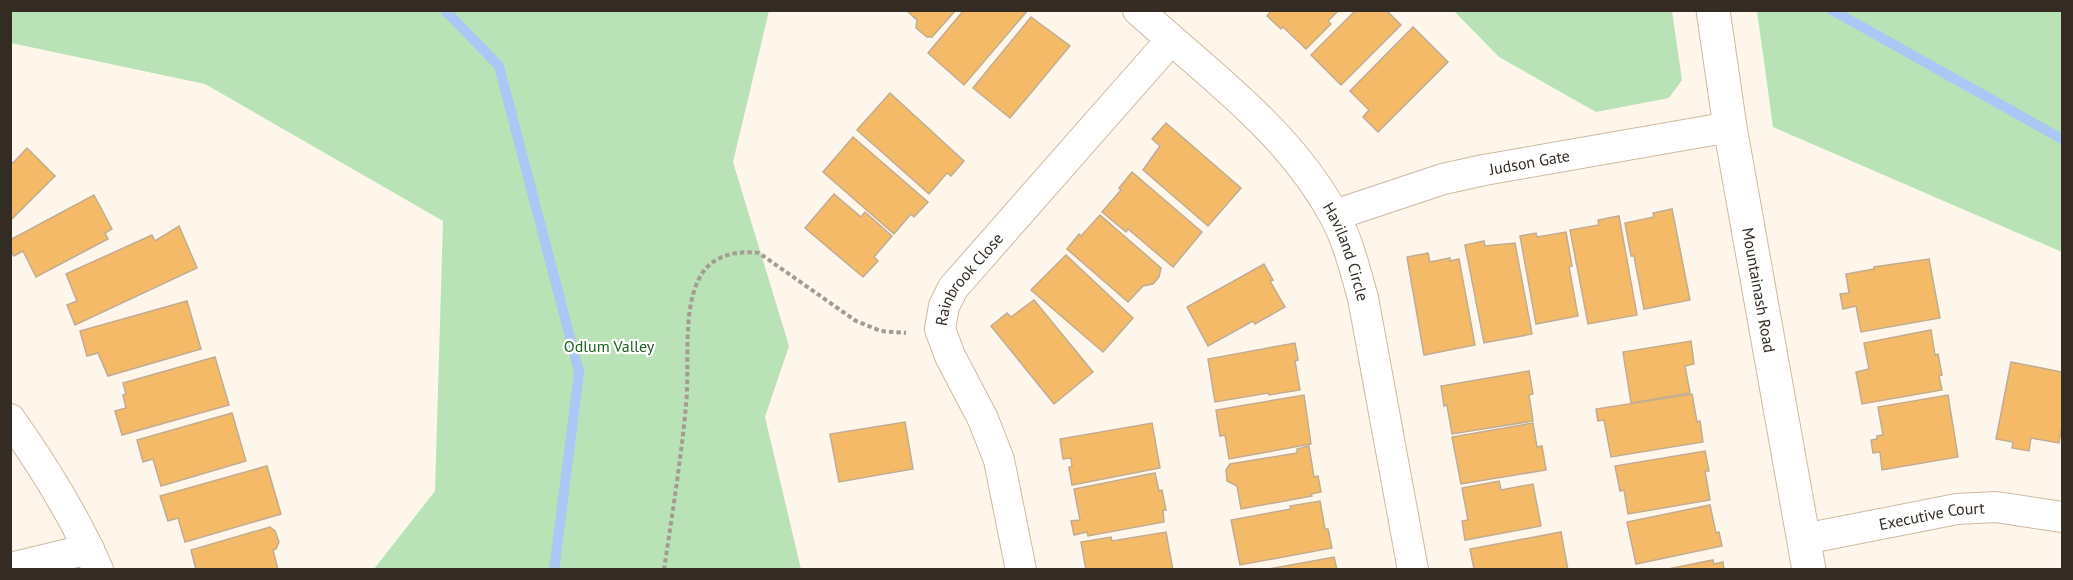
<svg xmlns="http://www.w3.org/2000/svg" width="2073" height="580" font-family="'PT Sans',sans-serif">
<style>
.green{fill:#b9e3b6}
.lines{fill:none;stroke-linecap:round;stroke-linejoin:round}
.stream{stroke:#aac7f5;stroke-width:10}
.building{fill:#f5ba68;stroke:#c1ac92;stroke-width:1.5}
.minor-casing{stroke:#cfbaa0;stroke-width:32}
.tertiary-casing{stroke:#cfbaa0;stroke-width:35}
.path{stroke:#a49c92;stroke-width:4;stroke-dasharray:4.5 3;stroke-linecap:butt}
.minor{stroke:#fff;stroke-width:30}
.tertiary{stroke:#fff;stroke-width:33}
.labels{text-anchor:middle;stroke-width:4.5;stroke-linejoin:round;paint-order:stroke}
.street-label{font-size:16px;fill:#342c22;stroke:#fff}
.park-label{font-size:16px;fill:#1c5e1b;stroke:#fff}
</style>
<rect width="100%" height="100%" fill="#fef6eb"/>
<g class="green">
<polygon points="11,10 769,11 733,162 789,346 765,417 801,569 374,569 435,491 443,221 205,84 11,43"/>
<polygon points="1454,11 1672,11 1682,80 1669,98 1596,112 1499,57"/>
<polygon points="1757,11 2062,11 2062,252 1773,127"/>
</g>
<g class="lines">
<g class="stream">
<polyline points="445,10 499,66 579,372 554,570"/>
<polyline points="1832,10 2062,139"/>
</g>
</g>
<g class="building">
<polygon points="906,10 956,10 932,37 927,37 916,28 917,20"/>
<polygon points="964,10 1028,10 964,85 928,53"/>
<polygon points="1272,10 1339,10 1328,21 1331,24 1306,49 1283,27 1281,29 1267,16"/>
<polygon points="1356,10 1386,10 1401,25 1341,85 1311,55"/>
<polygon points="1031,17 1070,46 1010,118 973,88"/>
<polygon points="1413,27 1448,62 1378,132 1363,117 1369,110 1350,91"/>
<polygon points="890,93 964,161 951,176 947,173 929,194 857,130"/>
<polygon points="1166,123 1241,188 1208,226 1143,170 1160,146 1152,139"/>
<polygon points="853,137 928,202 914,217 911,214 894,234 823,172"/>
<polygon points="27,148 55,176 10,221 10,161 13,163"/>
<polygon points="1132,172 1202,232 1173,267 1128,229 1126,232 1102,212 1121,190 1119,188"/>
<polygon points="834,194 861,217 865,212 892,236 874,257 878,261 863,277 805,228"/>
<polygon points="94,195 112,229 105,233 108,239 36,277 23,251 14,256 10,250 10,240"/>
<polygon points="1672,209 1690,300 1644,309 1634,256 1631,256 1625,223 1654,217 1653,213"/>
<polygon points="1100,215 1161,268 1159,277 1153,284 1143,286 1128,302 1067,249 1079,234 1081,236"/>
<polygon points="1619,216 1637,315 1588,324 1570,230 1599,225 1598,220"/>
<polygon points="179,226 197,268 75,325 67,305 77,301 66,274 152,235 155,241"/>
<polygon points="1566,232 1572,266 1569,267 1578,316 1536,324 1520,236 1536,233 1537,237"/>
<polygon points="1484,241 1485,246 1515,243 1532,334 1484,343 1465,245"/>
<polygon points="1428,253 1430,262 1450,258 1450,261 1459,259 1475,345 1424,355 1407,257"/>
<polygon points="1066,255 1133,318 1103,352 1031,290"/>
<polygon points="1929,259 1940,318 1861,332 1856,306 1843,309 1840,294 1849,293 1846,274 1874,269 1874,267"/>
<polygon points="1264,264 1273,280 1270,281 1285,307 1255,324 1253,321 1208,346 1187,307"/>
<polygon points="1034,300 1093,372 1054,404 991,326 1007,313 1011,317"/>
<polygon points="187,301 201,349 108,376 98,353 87,356 80,331"/>
<polygon points="1931,330 1935,355 1938,354 1942,375 1939,376 1942,390 1862,404 1856,372 1869,369 1864,343"/>
<polygon points="1691,341 1694,364 1685,366 1690,393 1631,403 1623,352"/>
<polygon points="1295,343 1298,360 1295,361 1300,390 1269,395 1268,393 1215,402 1208,359"/>
<polygon points="215,357 229,405 122,435 115,411 126,408 123,395 126,394 123,383"/>
<polygon points="2011,362 2062,372 2062,425 2059,443 2031,438 2029,451 2012,448 2013,442 1996,439"/>
<polygon points="1529,371 1533,394 1529,395 1533,421 1452,434 1447,405 1444,406 1441,386"/>
<polygon points="1692,394 1697,422 1700,421 1703,442 1611,457 1604,420 1598,421 1596,409"/>
<polygon points="1304,395 1311,444 1229,459 1225,435 1220,436 1216,410"/>
<polygon points="1948,395 1958,457 1882,470 1880,452 1873,453 1871,440 1877,439 1877,436 1883,435 1878,407"/>
<polygon points="232,413 246,461 161,486 153,459 143,462 137,440"/>
<polygon points="905,422 913,469 839,482 830,434"/>
<polygon points="1152,423 1160,468 1072,485 1069,467 1072,467 1071,458 1063,459 1060,439"/>
<polygon points="1533,423 1537,447 1542,446 1546,470 1461,484 1452,437"/>
<polygon points="1309,446 1314,477 1318,476 1321,492 1311,494 1312,496 1241,509 1237,486 1227,481 1226,470 1230,464 1297,453 1297,449"/>
<polygon points="1705,451 1709,471 1705,471 1710,500 1628,514 1624,490 1620,491 1615,466"/>
<polygon points="267,466 281,514 185,542 178,518 168,521 160,496"/>
<polygon points="1155,473 1159,491 1162,490 1166,510 1163,510 1164,522 1088,536 1087,532 1074,535 1071,521 1080,520 1074,489"/>
<polygon points="1499,481 1501,490 1533,484 1541,526 1465,540 1462,521 1468,520 1462,488"/>
<polygon points="1320,501 1325,529 1328,529 1332,548 1240,565 1231,520 1291,509 1290,506"/>
<polygon points="1710,505 1716,533 1719,532 1722,546 1636,564 1627,522"/>
<polygon points="270,527 275,531 279,542 276,549 273,550 278,570 196,570 191,550"/>
<polygon points="1166,532 1173,570 1086,570 1081,542 1111,537 1112,541"/>
<polygon points="1561,532 1568,570 1474,569 1470,549"/>
<polygon points="1334,557 1337,570 1263,570"/>
<polygon points="1713,560 1714,564 1723,562 1724,570 1663,570"/>
</g>
<g class="lines">
<defs>
<g id="minor">
<path id="s1" d="M1138,10c70,64 150,120 196,205 14,25 21,55 29,83l50,272"/>
<path id="s2" d="M1335,215l108,-36 41,-9 246,-43"/>
<path d="M10,419c34,48 65,97 88,151"/>
<path id="s3" d="M1804,539l153,-30 39,-2 66,10"/>
<polyline points="10,568 89,549"/>
<path id="s4" d="M1021,570l-22,-110 -16,-41 -33,-63 -10,-27 4,-23 9,-18 218,-248"/>
</g>
<g id="tertiary">
<path id="s5" d="M1713,10l17,117 79,443"/>
</g>
</defs>
<use href="#minor" class="minor-casing"/>
<use href="#tertiary" class="tertiary-casing"/>
<path class="path" d="M664,570c8,-55 17,-110 22,-165 4,-36 -4,-91 12,-124 11,-25 36,-31 61,-28l97,68 25,10 25,2"/>
<use href="#minor" class="minor"/>
<use href="#tertiary" class="tertiary"/>
</g>
<g class="labels">
<g class="street-label">
<text dy="6" stroke="none"><textPath href="#s2" startOffset="202">Judson Gate</textPath></text>
<text dy="6" stroke="none"><textPath href="#s1" startOffset="324">Haviland Circle</textPath></text>
<text dy="6" stroke="none"><textPath href="#s4" startOffset="315">Rainbrook Close</textPath></text>
<text dy="6" stroke="none"><textPath href="#s5" startOffset="284">Mountainash Road</textPath></text>
<text dy="6" stroke="none"><textPath href="#s3" startOffset="130">Executive Court</textPath></text>
</g>
<g class="park-label">
<text x="609" y="352">Odlum Valley</text>
</g>
</g>
<rect width="2073" height="580" fill="none" stroke="#342c22" stroke-width="24"/>
</svg>
